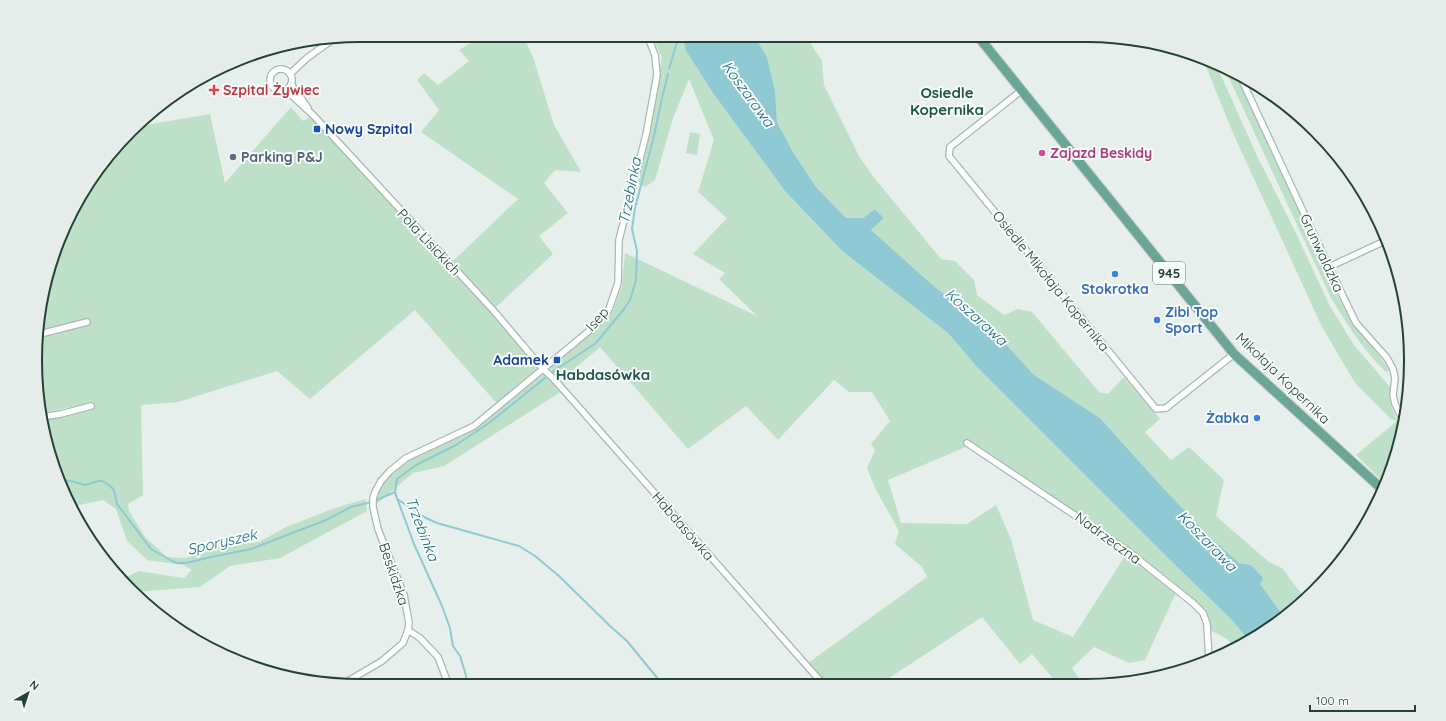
<svg xmlns="http://www.w3.org/2000/svg" width="1446" height="721" font-family="Quicksand,sans-serif">
<style>
.green{fill:#bfe0c8}
.water{fill:#8ec9d4}
.lines{fill:none;stroke-linecap:round;stroke-linejoin:round}
.stream{stroke:#8ec9d4;stroke-width:2}
.minor-casing{stroke:#a8b8b2;stroke-width:8}
.primary-casing{stroke:#c2cac8;stroke-width:11}
.minor{stroke:#fff;stroke-width:5.5}
.primary{stroke:#6aa596;stroke-width:9}
.health-dot{fill:#e0444e;stroke:#f7fbf9;stroke-width:1.5}
.transit-dot{fill:#1a4fb4;stroke:#f7fbf9;stroke-width:1.5}
.hotel-dot{fill:#d1479c;stroke:#f7fbf9;stroke-width:1.5}
.service-dot{fill:#5c6f8a;stroke:#f7fbf9;stroke-width:1.5}
.shop-dot{fill:#3f7fe0;stroke:#f7fbf9;stroke-width:1.5}
.labels{text-anchor:middle;stroke-width:4;stroke-linejoin:round;paint-order:stroke}
.shield{fill:#f7fbf9;stroke:#637a73;stroke-width:1}
.shield-label{font-size:13px;font-weight:bold;fill:#24423a}
.health-label{font-size:14px;font-weight:bold;fill:#be3a42;stroke:#f7fbf9;text-anchor:start}
.transit-label{font-size:14px;font-weight:bold;fill:#164399;stroke:#f7fbf9;text-anchor:start}
.hotel-label{font-size:14px;font-weight:bold;fill:#b23c85;stroke:#f7fbf9;text-anchor:start}
.service-label{font-size:14px;font-weight:bold;fill:#4e5e75;stroke:#f7fbf9;text-anchor:start}
.street-label{font-size:14px;fill:#24423a;stroke:#f7fbf9}
.shop-label{font-size:14px;font-weight:bold;fill:#366cbe;stroke:#f7fbf9}
.neighbourhood-label{font-size:15px;font-weight:bold;fill:#1f5548;stroke:#f7fbf9}
.water-label{font-size:15px;font-style:italic;fill:#1c6f80;stroke:#f7fbf9}
.rim{fill:none;stroke:#24423a;stroke-width:2}
</style>
<rect width="100%" height="100%" fill="#e6efeb"/>
<g class="green">
<polygon points="483,35 523,35 533,57 554,125 581,172 555,170 544,183 568,213 539,236 553,254 495,308 543,369 564,390 444,466 413,473 373,507 381,481 406,458 474,426 498,405 415,310 310,399 277,371 178,402 141,405 143,495 128,504 129,511 145,537 167,557 185,558 224,545 259,542 286,527 335,508 366,499 367,511 280,558 230,566 200,587 133,592 122,579 139,571 184,578 192,570 183,565 147,560 127,541 116,509 103,500 70,507 42,417 94,405 92,403 41,413 39,408 41,337 86,322 40,331 41,297 60,236 90,180 140,126 210,114 225,183 291,107 303,121 310,117 457,268 452,262 518,199 421,132 439,110 417,80 424,73 438,85 469,61 459,50"/>
<polygon points="651,35 682,35 686,51 713,93 785,191 842,251 948,333 977,367 1172,562 1230,618 1248,639 1233,648 1229,640 1210,630 1203,613 1129,548 1072,510 1071,512 968,446 888,480 901,523 967,524 996,505 1011,539 1033,620 1073,637 1127,553 1176,593 1145,660 1129,663 1094,647 1072,668 1079,679 1072,683 1057,683 1032,654 1020,664 982,617 880,684 824,684 808,663 927,577 922,567 895,544 899,531 876,490 867,468 875,450 871,444 890,421 872,392 849,392 834,380 778,440 746,406 688,449 600,347 559,382 550,368 613,311 622,285 625,253 757,316 719,279 725,273 693,254 727,218 698,192 714,140 689,79 673,118 655,180 645,187 637,183 649,137 662,57"/>
<polygon points="754,35 805,35 822,61 824,85 859,156 872,175 941,259 955,261 974,280 977,295 1004,315 1018,309 1032,312 1099,392 1108,394 1124,377 1160,419 1145,432 1171,460 1189,447 1224,480 1216,516 1269,562 1282,568 1297,588 1305,597 1285,618 1260,584 1251,565 1239,563 1209,536 1165,490 1100,418 1034,375 989,326 936,288 871,230 884,218 875,209 863,218 846,218 816,187 793,152 777,122 775,90 767,57"/>
<path d="M1202,57l13,5 43,96 35,69 37,79 24,39 36,42c-3,14 6,32 13,44l-17,54 -30,-30 41,-34 -6,-2 -36,-36 -33,-56 -89,-194z"/>
<path d="M1224,67l12,7 67,144 -2,1 4,9 -1,3 7,15 4,-2c12,27 23,56 39,81 11,16 26,28 35,46l-3,1c-23,-22 -40,-49 -56,-76z"/>
<polygon points="690,132 700,134 697,155 686,153"/>
</g>
<polygon class="water" points="682,35 754,35 767,57 775,90 777,122 793,152 816,187 846,218 863,218 875,209 884,218 871,230 936,288 989,326 1034,375 1100,418 1165,490 1209,536 1239,563 1251,565 1263,578 1260,584 1285,618 1248,639 1230,618 1172,562 977,367 948,333 842,251 785,191 713,93 686,51"/>
<g class="lines">
<g class="stream">
<polyline points="669,69 679,35"/>
<polyline points="551,373 596,343 624,309 630,300 636,280 637,251 632,229 635,208 654,136 662,98 668,74"/>
<polyline points="61,480 71,481 85,485 98,481 102,481 109,485 114,490 117,504 151,549 172,561 177,563 186,563 211,557 251,549 326,520 351,507 372,502 395,492"/>
<polyline points="397,499 426,518 437,523 519,546 535,556 559,576 610,626 627,641 663,685"/>
<polyline points="466,686 467,680 465,672 460,656 453,646 450,628 442,606 414,544 397,498 395,492 397,479 416,465 456,445 489,423 545,378"/>
</g>
<defs>
<g id="minor">
<circle cx="281" cy="80" r="11"/>
<polyline points="290,74 307,58 332,40"/>
<polyline points="1240,76 1329,267 1356,323 1387,358 1393,369 1395,378 1393,395 1395,404 1405,424"/>
<polyline points="291,84 308,108"/>
<polyline points="286,90 314,116 493,310 543,369 553,378 823,684"/>
<polyline points="1022,90 950,147 949,156 1156,409 1166,408 1234,354"/>
<polyline points="1329,267 1387,240"/>
<polyline points="40,334 87,322"/>
<polyline points="42,417 61,414 91,406"/>
<polyline points="967,443 1128,551 1193,603 1203,613 1207,624 1209,662"/>
<polyline points="408,630 420,638 438,657 449,686"/>
<polyline points="343,684 382,661 403,643 408,630 409,623 404,595 378,529 373,507 373,499 375,492 381,481 390,471 406,458 474,426 595,326 609,309 618,283 619,240 646,135 657,75 655,55 647,35"/>
</g>
<polyline id="primary" points="977,35 1234,354 1383,490"/>
</defs>
<use href="#minor" class="minor-casing"/>
<use href="#primary" class="primary-casing"/>
<use href="#minor" class="minor"/>
<use href="#primary" class="primary"/>
</g>
<path class="health-dot" d="M212 84h4v4h4v4h-4v4h-4v-4h-4v-4h4z"/>
<g class="transit-dot">
<rect x="313" y="125" width="8" height="8" rx="2"/>
<rect x="553" y="356" width="8" height="8" rx="2"/>
</g>
<circle class="hotel-dot" cx="1042" cy="153" r="4"/>
<circle class="service-dot" cx="233" cy="157" r="4"/>
<g class="shop-dot">
<circle cx="1115" cy="274" r="4"/>
<circle cx="1157" cy="320" r="4"/>
<circle cx="1257" cy="418" r="4"/>
</g>
<g class="labels">
<rect class="shield" x="1153" y="262" width="32" height="22" rx="3"/>
<g class="shield-label">
<text x="1169" y="278">945</text>
</g>
<g class="health-label">
<text x="223" y="95">Szpital Żywiec</text>
</g>
<g class="transit-label">
<text x="325" y="134">Nowy Szpital</text>
<text x="549" y="365" text-anchor="end">Adamek</text>
</g>
<g class="hotel-label">
<text x="1050" y="158">Zajazd Beskidy</text>
</g>
<g class="service-label">
<text x="241" y="162">Parking P&amp;J</text>
</g>
<g class="street-label">
<text transform="translate(429 242) rotate(47)" y="5">Pola Lisickich</text>
<text transform="translate(1322 253) rotate(65)" y="5">Grunwaldzka</text>
<text transform="translate(1051 281) rotate(51)" y="5">Osiedle Mikołaja Kopernika</text>
<text transform="translate(597 319) rotate(-49)" y="5">Isep</text>
<text transform="translate(1283 378) rotate(44)" y="5">Mikołaja Kopernika</text>
<text transform="translate(683 526) rotate(49)" y="5">Habdasówka</text>
<text transform="translate(1108 538) rotate(36)" y="5">Nadrzeczna</text>
<text transform="translate(394 574) rotate(71)" y="5">Beskidzka</text>
</g>
<g class="shop-label">
<text x="1115" y="294">Stokrotka</text>
<text x="1165" y="317" text-anchor="start">Zibi Top<tspan x="1165" dy="16">Sport</tspan></text>
<text x="1249" y="423" text-anchor="end">Żabka</text>
</g>
<g class="neighbourhood-label">
<text x="947" y="98">Osiedle<tspan x="947" dy="17">Kopernika</tspan></text>
<text x="603" y="380">Habdasówka</text>
</g>
<g class="water-label">
<text transform="translate(748 94) rotate(54)" y="5">Koszarawa</text>
<text transform="translate(630 191) rotate(-79)" y="5">Trzebinka</text>
<text transform="translate(976 317) rotate(42)" y="5">Koszarawa</text>
<text transform="translate(422 529) rotate(69)" y="5">Trzebinka</text>
<text transform="translate(1207 541) rotate(46)" y="5">Koszarawa</text>
<text transform="translate(222 542) rotate(-13)" y="5">Sporyszek</text>
</g>
</g>
<path d="M0 0H1446V721H0ZM360 42H1086A318 318 0 0 1 1404 360V361A318 318 0 0 1 1086 679H360A318 318 0 0 1 42 361V360A318 318 0 0 1 360 42Z" fill="#e6ecea" fill-rule="evenodd"/>
<path class="rim" d="M360 42H1086A318 318 0 0 1 1404 360V361A318 318 0 0 1 1086 679H360A318 318 0 0 1 42 361V360A318 318 0 0 1 360 42Z"/>
<g transform="translate(28 693) rotate(39)" stroke="#f7fbf9" stroke-width="3" paint-order="stroke">
<path d="M0-3L7 15L0 10L-7 15Z" fill="#24423a"/>
<text y="-6" font-size="11" font-weight="bold" text-anchor="middle" fill="#24423a">N</text>
</g>
<path d="M1310 705v6h105v-6" fill="none" stroke="#24423a" stroke-width="2"/>
<text x="1316" y="705" font-size="12" fill="#24423a" stroke="#f7fbf9" stroke-width="3" paint-order="stroke">100 m</text>
</svg>
